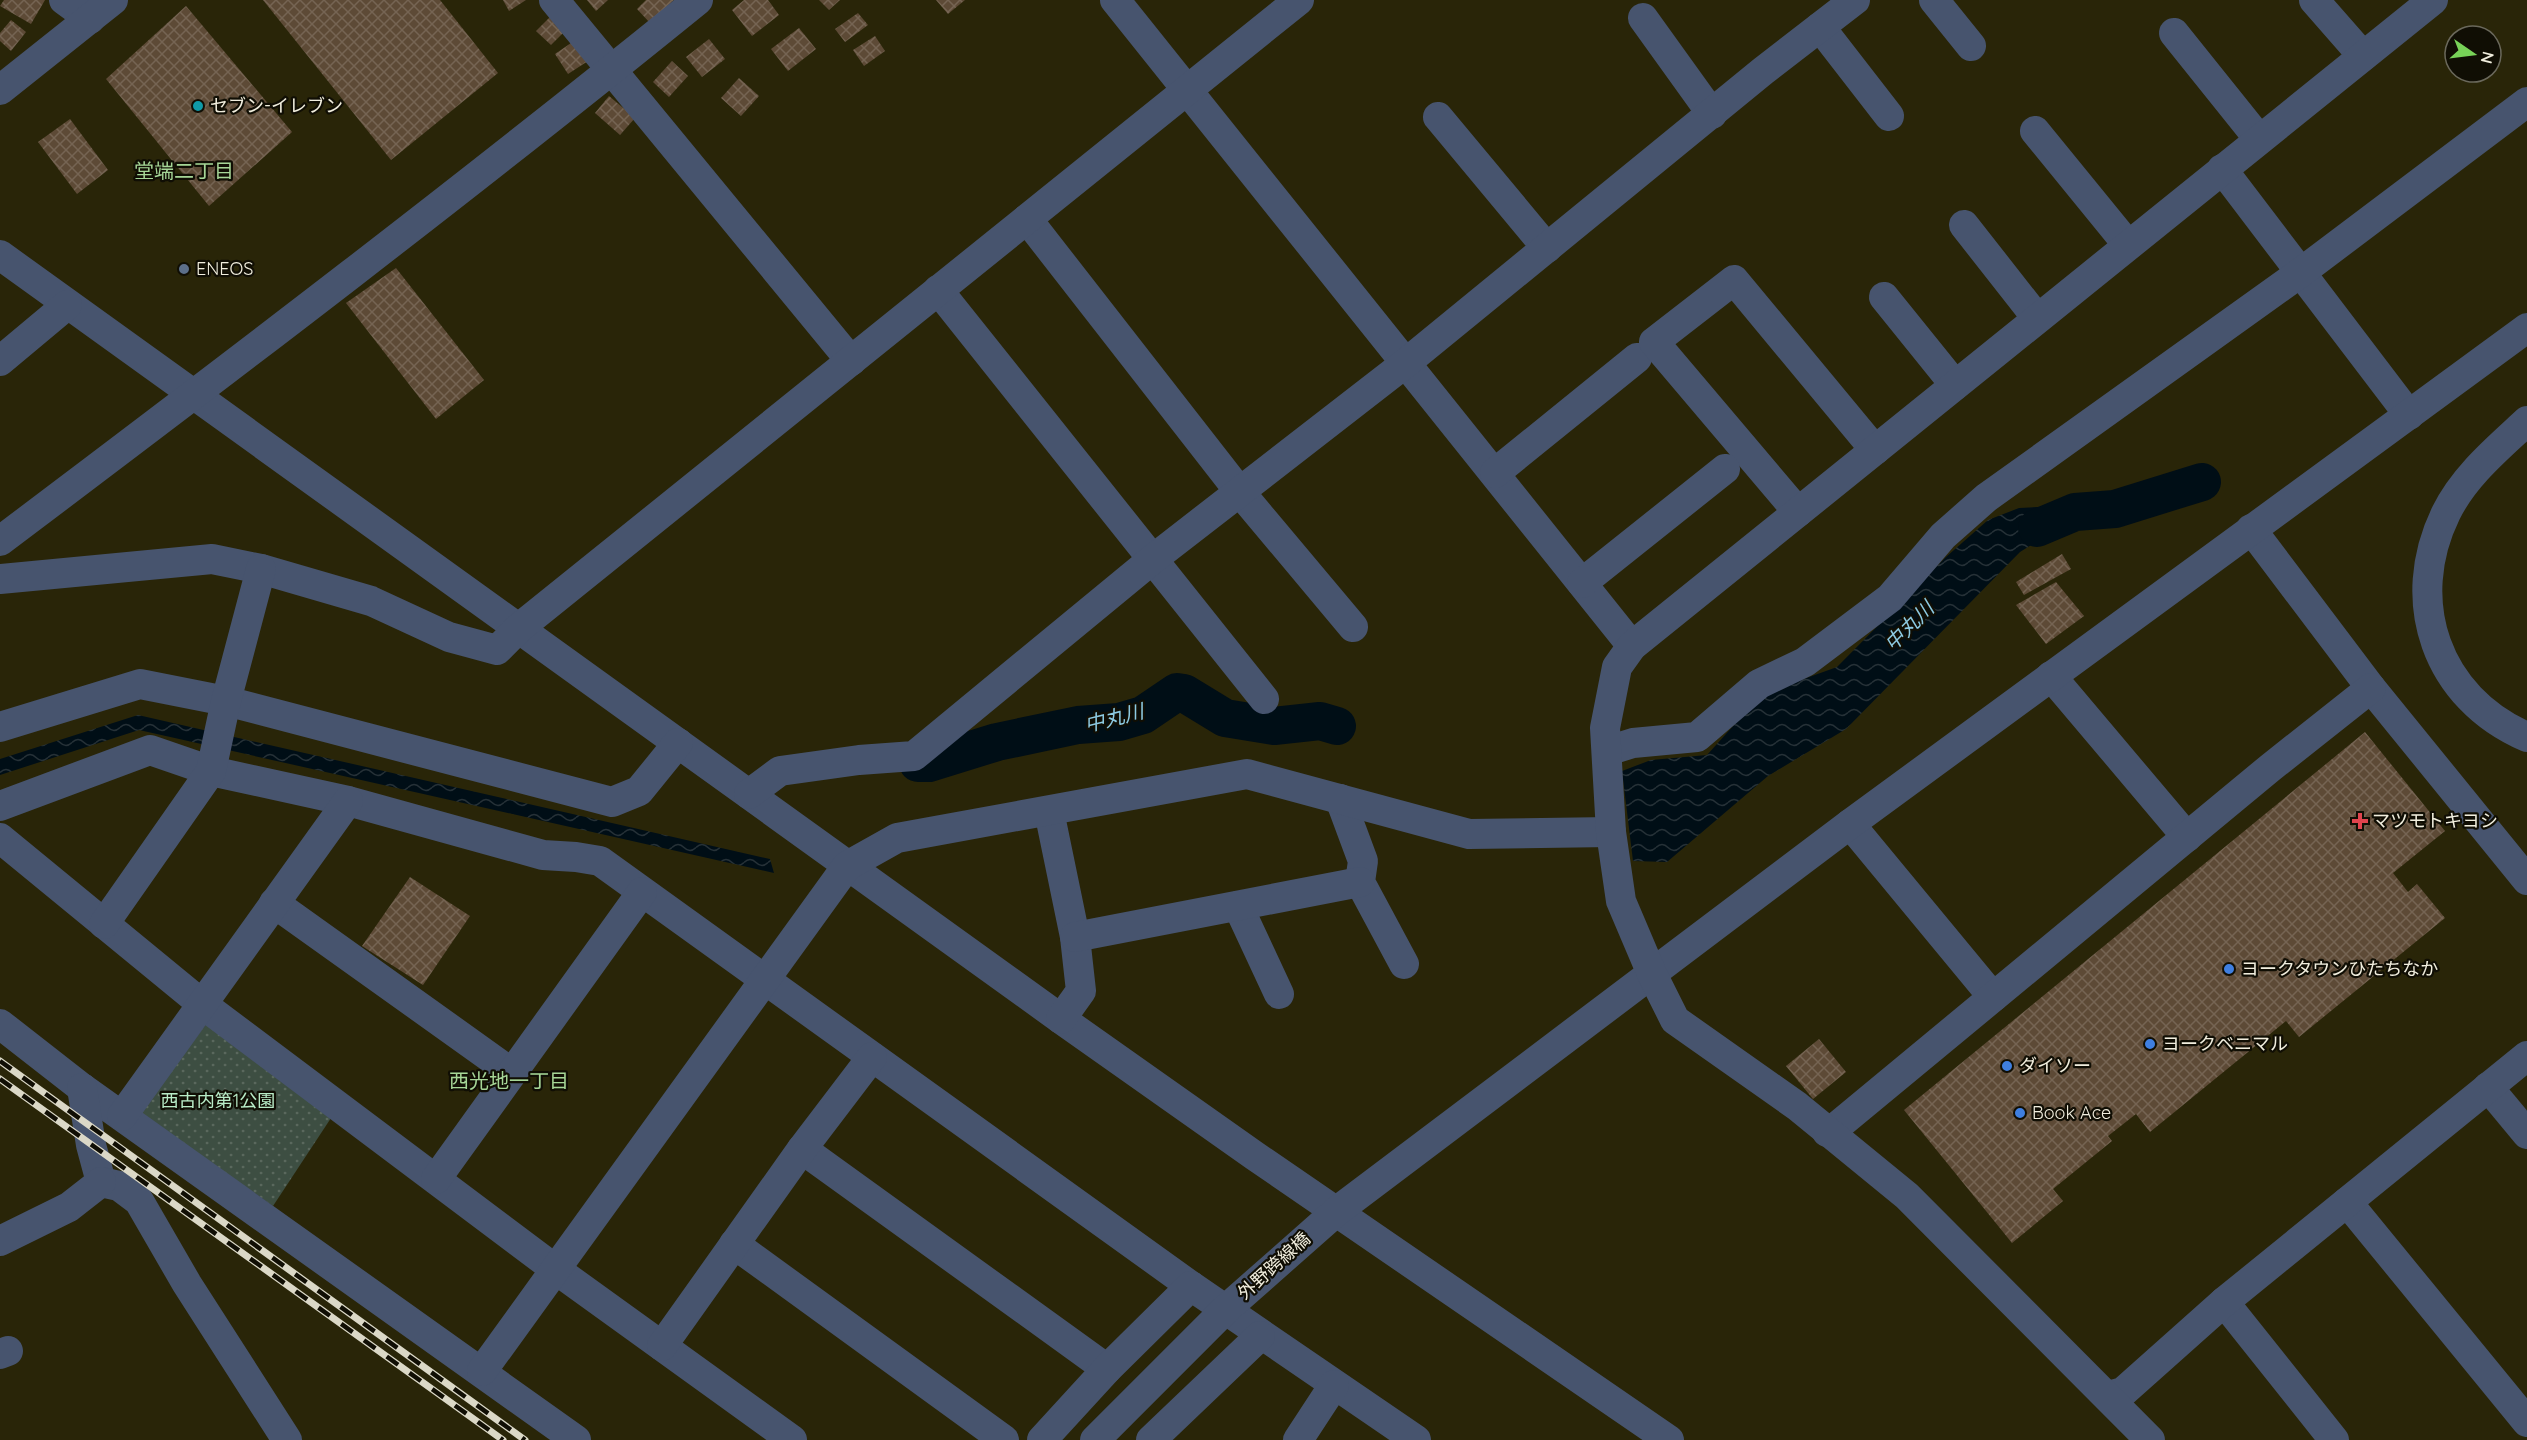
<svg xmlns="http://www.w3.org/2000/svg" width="2527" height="1440" font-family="Quicksand,'Noto Sans JP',sans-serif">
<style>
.green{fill:url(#green-dots)}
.water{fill:url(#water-waves)}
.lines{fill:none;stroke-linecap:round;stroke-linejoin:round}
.river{stroke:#000e16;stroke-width:38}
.building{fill:url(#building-cross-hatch)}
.minor{stroke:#47546e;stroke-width:30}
.rail-casing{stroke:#dbd8c7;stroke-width:7}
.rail{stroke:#100e04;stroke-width:4.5;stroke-dasharray:14;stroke-linecap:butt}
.culture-dot{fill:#0f9aa8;stroke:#100e04;stroke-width:2}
.service-dot{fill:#5c6f8a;stroke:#100e04;stroke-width:2}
.health-dot{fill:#e0444e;stroke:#100e04;stroke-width:2}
.shop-dot{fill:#3f7fe0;stroke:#100e04;stroke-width:2}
.labels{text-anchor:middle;stroke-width:4.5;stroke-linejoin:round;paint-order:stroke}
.poi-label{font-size:18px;fill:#f1eede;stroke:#100e04;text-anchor:start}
.park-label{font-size:18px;fill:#b8ebc7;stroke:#100e04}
.street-label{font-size:18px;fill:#f1eede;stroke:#100e04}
.neighbourhood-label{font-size:20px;fill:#a6d697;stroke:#100e04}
.water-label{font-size:20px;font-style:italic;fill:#8dcae2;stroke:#100e04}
</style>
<defs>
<pattern id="green-dots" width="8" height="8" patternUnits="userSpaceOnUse" patternTransform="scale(1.5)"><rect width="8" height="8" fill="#3d4e42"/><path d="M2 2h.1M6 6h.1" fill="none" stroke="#5a685d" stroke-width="1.8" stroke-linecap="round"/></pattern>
<pattern id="water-waves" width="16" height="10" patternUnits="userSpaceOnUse" patternTransform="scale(1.5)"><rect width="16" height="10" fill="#000e16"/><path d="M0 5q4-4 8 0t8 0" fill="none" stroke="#263137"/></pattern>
<pattern id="building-cross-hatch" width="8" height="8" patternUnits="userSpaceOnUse" patternTransform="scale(1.5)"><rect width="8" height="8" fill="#5d4a36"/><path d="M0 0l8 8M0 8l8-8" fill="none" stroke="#756453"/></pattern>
</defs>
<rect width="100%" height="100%" fill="#292508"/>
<polygon class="green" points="207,1023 331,1118 273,1206 139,1113"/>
<g class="water">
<polygon points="2059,506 2086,511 2020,552 1846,729 1768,776 1667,862 1633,861 1622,771 1651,760 1707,755 1762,694 1837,667 1946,557 1988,520 2019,508"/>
<polygon points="138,715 770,859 774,873 139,730 0,775 0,759"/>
</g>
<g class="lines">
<g class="river">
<polyline points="2037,528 2075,512 2115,509 2202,482"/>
<polyline points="918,763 929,763 997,742 1078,725 1119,722 1143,715 1177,692 1184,693 1225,718 1274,726 1320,721 1337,726"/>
</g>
</g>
<g class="building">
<polygon points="4,0 45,0 31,24 0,6"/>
<polygon points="263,0 440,0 498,73 391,160"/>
<polygon points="503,0 526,0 509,11"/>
<polygon points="587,0 608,0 596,11"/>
<polygon points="646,0 674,0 650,23 637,9"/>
<polygon points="744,0 768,0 779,15 752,36 732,10"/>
<polygon points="819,0 840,0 829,10"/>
<polygon points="936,0 965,0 948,14"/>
<polygon points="186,6 292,132 209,206 106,79"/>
<polygon points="858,13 868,25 845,42 835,29"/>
<polygon points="553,14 567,29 551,45 536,31"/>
<polygon points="11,20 26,32 11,51 0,41 0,33"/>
<polygon points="799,28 816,49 788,71 771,49"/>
<polygon points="875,36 885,51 864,66 853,50"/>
<polygon points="709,39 725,59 702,77 686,57"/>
<polygon points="574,41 588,61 568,74 555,54"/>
<polygon points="672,61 688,76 669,97 653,82"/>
<polygon points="739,78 759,96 741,116 721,98"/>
<polygon points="609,96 635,118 620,135 595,113"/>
<polygon points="70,119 108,170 77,194 38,142"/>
<polygon points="396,268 484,380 436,419 346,303"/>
<polygon points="2062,554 2071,569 2024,595 2016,582"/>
<polygon points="2056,582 2084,616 2046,644 2016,605"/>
<polygon points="2365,732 2445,831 2393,873 2408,892 2417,884 2445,918 2299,1037 2286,1021 2150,1132 2136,1114 2108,1136 2112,1141 2053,1189 2063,1201 2012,1243 1904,1110"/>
<polygon points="410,877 470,916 423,985 362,946"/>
<polygon points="1819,1039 1846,1072 1813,1099 1786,1066"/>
</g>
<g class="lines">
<g class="minor">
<polyline points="64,0 90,19"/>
<polyline points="554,0 851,361"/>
<polyline points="1115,0 1632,646"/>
<polyline points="1934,0 1971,46"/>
<polyline points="2314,0 2363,56"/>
<polyline points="1643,18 1712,114"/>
<polyline points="1820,27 1889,116"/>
<polyline points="2174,33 2259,139"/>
<polyline points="0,90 113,0"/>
<polyline points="1438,117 1547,248"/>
<polyline points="2035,131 2128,245"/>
<polyline points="2222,169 2409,415"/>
<polyline points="1027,219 1239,491 1353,627"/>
<polyline points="1964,225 2037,318"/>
<polyline points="0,255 1061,1019 1255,1156 1669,1440"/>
<polyline points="938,290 1264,699"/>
<polyline points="1884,297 1955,385"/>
<polyline points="0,361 67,305"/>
<path d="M2527,421c-29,27 -63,55 -81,92 -43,88 -10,185 81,224"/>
<polyline points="1495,473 1637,358"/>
<polyline points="1798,512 1654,342 1734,280 1875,450"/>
<polyline points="2251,529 2371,688 2527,880"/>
<path d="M0,541c235,-177 470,-356 698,-541"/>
<polyline points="0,579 212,559 261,569 371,601 449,637 497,650 519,628 1299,0"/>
<polyline points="1582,583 1725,469"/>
<polyline points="2051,676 2187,837"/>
<polyline points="0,727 140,684 226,701 612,802 639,791 678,743"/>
<polyline points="1607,751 1633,743 1697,737 1759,684 1805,662 1890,598 1943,536 1986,498 2300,273 2527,102"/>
<polyline points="749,794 780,771 859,760 914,756 1153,559 1407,362 1763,71 1855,0"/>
<polyline points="1340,799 1363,861 1360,882 1404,964"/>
<polyline points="0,806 150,750 211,771 348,801 543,855 576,857 600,861 1191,1286"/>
<polyline points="1049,811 1075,937 1081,991 1061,1019"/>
<polyline points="1850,824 1993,997"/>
<polyline points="0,838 202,1004 555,1269 792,1440"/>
<polyline points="274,903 512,1073"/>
<polyline points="1238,906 1279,994"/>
<polyline points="104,924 211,771 226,701 261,569"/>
<polyline points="1075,937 1360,882"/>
<polyline points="0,1024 82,1088 576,1440"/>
<polyline points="2488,1087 2527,1134"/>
<polyline points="82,1088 91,1145 101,1182"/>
<polyline points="122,1116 348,801"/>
<polyline points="1827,1132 1835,1128 2270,768 2371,688"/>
<polyline points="802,1149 1107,1369"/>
<polyline points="436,1179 642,892"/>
<polyline points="101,1182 119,1186 139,1201 187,1284 287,1440"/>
<polyline points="2347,1202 2527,1422"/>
<polyline points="0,1241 69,1207 101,1182"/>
<polyline points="734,1244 1004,1440"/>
<polyline points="2224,1302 2334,1440"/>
<polyline points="662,1346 802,1149 872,1057"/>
<polyline points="0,1354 8,1351"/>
<polyline points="482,1371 847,866 897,838 1247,774 1469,834 1611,832"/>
<polyline points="2108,1396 2123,1392 2224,1302 2527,1056"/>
<polyline points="1042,1440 1107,1369 1191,1286 1416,1440"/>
<polyline points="1095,1440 1226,1309 1337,1211 1850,824 2527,328"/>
<polyline points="1151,1440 1260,1336"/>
<polyline points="1298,1440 1334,1385"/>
<polyline points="2150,1440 1907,1196 1797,1106 1675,1020 1652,974 1621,901 1611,832 1605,728 1617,667 1632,646 2433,0"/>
</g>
<defs>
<g id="rail">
<polyline points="0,1061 525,1440"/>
<polyline points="0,1079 503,1440"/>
</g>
</defs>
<use href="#rail" class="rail-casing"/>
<use href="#rail" class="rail"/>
</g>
<circle class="culture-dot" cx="198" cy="106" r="6"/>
<circle class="service-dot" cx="184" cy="269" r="6"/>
<path class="health-dot" d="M2357 812h6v6h6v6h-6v6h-6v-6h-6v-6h6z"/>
<g class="shop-dot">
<circle cx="2229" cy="969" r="6"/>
<circle cx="2150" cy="1044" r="6"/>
<circle cx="2007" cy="1066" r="6"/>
<circle cx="2020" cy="1113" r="6"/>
</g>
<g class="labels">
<g class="poi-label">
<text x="210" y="112">セブン-イレブン</text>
<text x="196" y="275">ENEOS</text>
<text x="2372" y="827">マツモトキヨシ</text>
<text x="2241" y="975">ヨークタウンひたちなか</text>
<text x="2162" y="1050">ヨークベニマル</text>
<text x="2019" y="1072">ダイソー</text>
<text x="2032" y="1119">Book Ace</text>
</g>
<g class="park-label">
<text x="218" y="1107">西古内第1公園</text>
</g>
<g class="street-label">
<text transform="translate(1274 1266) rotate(-42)" y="6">外野跨線橋</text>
</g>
<g class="neighbourhood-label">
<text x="184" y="178">堂端二丁目</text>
<text x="509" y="1088">西光地一丁目</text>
</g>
<g class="water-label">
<text transform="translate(1909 626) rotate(-45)" y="7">中丸川</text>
<text transform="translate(1114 718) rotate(-14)" y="7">中丸川</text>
</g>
</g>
<g transform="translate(2473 54) rotate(104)"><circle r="28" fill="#100e04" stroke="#6a685b" stroke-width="1.5"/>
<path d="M0-4.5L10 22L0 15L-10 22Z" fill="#78d258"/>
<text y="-9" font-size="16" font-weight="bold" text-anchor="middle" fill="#f1eede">N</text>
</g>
</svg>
